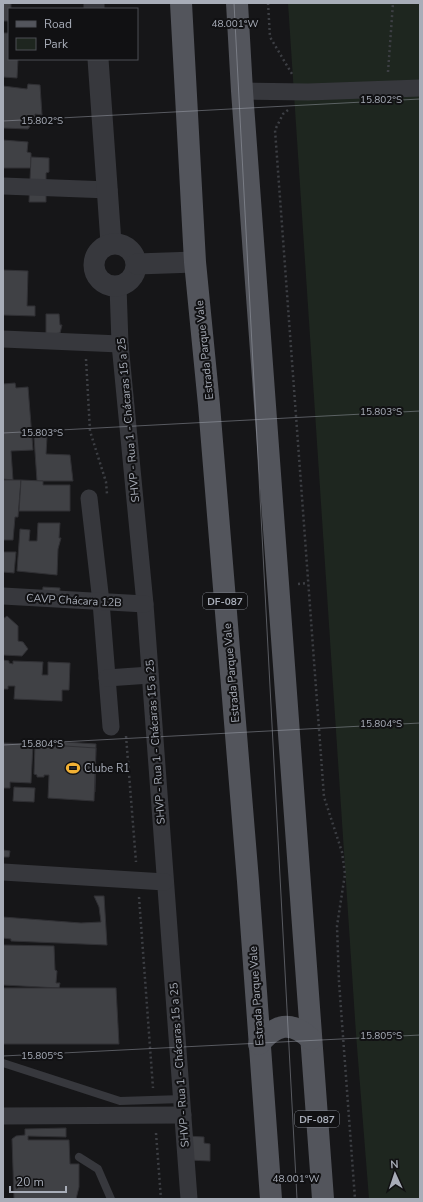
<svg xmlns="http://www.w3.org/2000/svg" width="423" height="1202" font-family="'Nunito Sans',sans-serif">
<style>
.green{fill:#1e261f}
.building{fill:#404145;stroke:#303034}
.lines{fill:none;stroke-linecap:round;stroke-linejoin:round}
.path{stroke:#3d3f44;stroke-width:2.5;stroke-dasharray:2 3;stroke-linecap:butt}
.service{stroke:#37383d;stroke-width:8}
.minor{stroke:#37383d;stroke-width:17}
.tertiary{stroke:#37383d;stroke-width:21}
.primary{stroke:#53555c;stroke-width:22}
.ticks{fill:none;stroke:#a8adb8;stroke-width:1;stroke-opacity:0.45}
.labels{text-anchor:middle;stroke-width:4;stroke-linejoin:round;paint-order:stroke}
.shield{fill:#111113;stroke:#7b7e86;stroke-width:1}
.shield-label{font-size:10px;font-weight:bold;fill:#a8adb8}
.street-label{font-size:11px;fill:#a8adb8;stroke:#111113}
.poi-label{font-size:11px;fill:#a8adb8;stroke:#111113;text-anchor:start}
.ticks-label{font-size:10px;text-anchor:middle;fill:#a8adb8;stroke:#111113;stroke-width:4;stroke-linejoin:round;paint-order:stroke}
</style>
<rect width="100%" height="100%" fill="#161618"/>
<polygon class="green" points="288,3 420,3 420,1199 369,1199 356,1034"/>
<g class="building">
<polygon points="3,3 11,3 11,9 9,9 9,21 3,21"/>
<polygon points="3,33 9,33 9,59 18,59 17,78 3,77"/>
<polygon points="28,84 40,85 42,115 35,114 35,119 28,129 3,128 3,86 27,89"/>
<polygon points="3,140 28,142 27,152 31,153 31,168 3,168"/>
<polygon points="31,157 49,158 49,172 46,173 46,202 29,202"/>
<polygon points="3,270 28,271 27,306 35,306 35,316 3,315"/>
<polygon points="46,314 59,314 60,325 62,325 60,333 46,335"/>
<polygon points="15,383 16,388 28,387 33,450 11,451 13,480 3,479 3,384"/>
<polygon points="34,437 47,437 46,454 70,455 73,481 37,481"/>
<polygon points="3,480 21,480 18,517 15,517 13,540 3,540"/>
<polygon points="21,480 43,481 43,485 70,485 70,511 19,511"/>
<polygon points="38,523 60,523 59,538 61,538 58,549 57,575 17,571 20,529 30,530 29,541 37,541"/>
<polygon points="3,552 16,552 14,573 3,572"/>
<polygon points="43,587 60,588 59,600 42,599"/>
<polygon points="7,616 18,626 18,641 23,642 28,649 22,656 3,655 3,619"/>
<polygon points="3,660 9,661 9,663 13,664 13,661 43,662 42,675 48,675 48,662 70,663 69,690 62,690 62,701 14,699 15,686 8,686 8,689 3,689"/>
<polygon points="50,741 96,744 95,792 50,791"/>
<polygon points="3,743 33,744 31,783 10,782 10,788 3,788"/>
<polygon points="35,744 96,748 94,801 48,798 49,775 44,775 44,777 37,777 37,775 34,774"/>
<polygon points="14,787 35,788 34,802 13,801"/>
<polygon points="3,850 10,851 9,857 3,857"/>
<polygon points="94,896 104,896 107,945 11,941 11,939 3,938 3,917 81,923 101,922 99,907"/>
<polygon points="3,945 54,946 55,970 57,971 56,983 60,983 59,988 3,985"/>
<polygon points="3,988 116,988 119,1044 3,1044"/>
<polygon points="66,1128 66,1137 28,1136 28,1140 69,1140 70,1164 79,1164 79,1187 76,1199 14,1199 12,1139 16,1136 25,1135 25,1129"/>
<polygon points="187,1136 204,1137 204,1143 210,1144 210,1161 187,1160"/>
</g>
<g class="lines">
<g class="path">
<polyline points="268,3 270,37 292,74"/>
<polyline points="388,72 393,3"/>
<polyline points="288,110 283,114 275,130 324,797 342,852 345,874 337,926 339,982 355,1199"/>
<polyline points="86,359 90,431 106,482 107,494"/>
<polyline points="298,584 308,583"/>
<polyline points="126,736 136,862"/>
<polyline points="139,897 153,1088"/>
<polyline points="156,1133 161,1199"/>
</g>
<g class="service">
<polyline points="3,1063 120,1101 182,1099"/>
<polyline points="79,1157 98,1169 111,1199"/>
</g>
<g class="minor">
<polyline points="242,91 308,92 420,88"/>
<polyline points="3,186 109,190"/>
<polyline points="118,286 120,344 145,604 189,1199"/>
<polyline points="3,339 120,344"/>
<polyline points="89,498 101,602 111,727"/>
<polyline points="3,596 145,604"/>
<polyline points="107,678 150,675"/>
<polyline points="3,872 165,882"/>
<polyline points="3,1116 183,1115"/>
</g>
<g class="tertiary">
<polyline points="94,3 94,9"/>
<polyline points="98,59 111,243"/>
<circle cx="115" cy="265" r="21"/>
<polyline points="137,264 195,262"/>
</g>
<g class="primary">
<polyline points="181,3 195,262 209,405 248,881 271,1199"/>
<polyline points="237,3 242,91 323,1199"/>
<path d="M259,1044c17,-20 31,-24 52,-5"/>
</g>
</g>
<path class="ticks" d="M234,3l63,1196M3,121l417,-22M3,433l417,-22M3,745l417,-22M3,1056l417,-21"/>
<defs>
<symbol id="stadium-bare" viewBox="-9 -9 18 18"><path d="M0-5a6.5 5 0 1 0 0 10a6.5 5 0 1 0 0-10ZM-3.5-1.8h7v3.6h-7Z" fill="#f2b134" stroke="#111113" stroke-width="2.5" paint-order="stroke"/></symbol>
</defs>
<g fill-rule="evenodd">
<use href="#stadium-bare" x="63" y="758" width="20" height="20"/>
</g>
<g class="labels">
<g class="shield">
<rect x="203" y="593" width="44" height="16" rx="3"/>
<rect x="295" y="1111" width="44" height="16" rx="3"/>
</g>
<g class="shield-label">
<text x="225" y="605">DF-087</text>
<text x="317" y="1123">DF-087</text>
</g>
<g class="street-label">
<text transform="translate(204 350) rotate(-96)" y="4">Estrada Parque Vale</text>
<text transform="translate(128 420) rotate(-95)" y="4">SHVP - Rua 1 - Chácaras 15 a 25</text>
<text transform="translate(74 600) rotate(3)" y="4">CAVP Chácara 12B</text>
<text transform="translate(231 673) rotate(-95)" y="4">Estrada Parque Vale</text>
<text transform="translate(155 742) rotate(-94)" y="4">SHVP - Rua 1 - Chácaras 15 a 25</text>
<text transform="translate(256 996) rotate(-94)" y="4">Estrada Parque Vale</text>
<text transform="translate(179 1065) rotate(-94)" y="4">SHVP - Rua 1 - Chácaras 15 a 25</text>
</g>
<g class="poi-label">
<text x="84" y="772">Clube R1</text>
</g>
</g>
<g class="ticks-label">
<text x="235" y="27">48.001°W</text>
<text x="381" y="103">15.802°S</text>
<text x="42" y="124">15.802°S</text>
<text x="381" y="415">15.803°S</text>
<text x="42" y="436">15.803°S</text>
<text x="381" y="727">15.804°S</text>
<text x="42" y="747">15.804°S</text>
<text x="381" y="1039">15.805°S</text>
<text x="42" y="1059">15.805°S</text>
<text x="296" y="1182">48.001°W</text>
</g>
<rect width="423" height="1202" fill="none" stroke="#a8adb8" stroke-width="8"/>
<rect x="8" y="8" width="130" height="52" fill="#111113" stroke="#4d4f55"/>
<rect x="16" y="21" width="20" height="6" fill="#53555c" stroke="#4d4f55"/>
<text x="44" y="28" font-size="12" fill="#a8adb8">Road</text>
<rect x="16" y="38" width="20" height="12" fill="#1e261f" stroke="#4d4f55"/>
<text x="44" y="48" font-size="12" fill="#a8adb8">Park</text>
<g transform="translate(395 1174) rotate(357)" stroke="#111113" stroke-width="3" paint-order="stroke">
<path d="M0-3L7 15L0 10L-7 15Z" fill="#a8adb8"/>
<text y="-6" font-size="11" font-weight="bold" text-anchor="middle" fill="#a8adb8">N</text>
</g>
<path d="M10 1186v6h56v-6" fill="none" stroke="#a8adb8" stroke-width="2"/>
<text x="16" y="1186" font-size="12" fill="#a8adb8" stroke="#111113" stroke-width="3" paint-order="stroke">20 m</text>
</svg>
